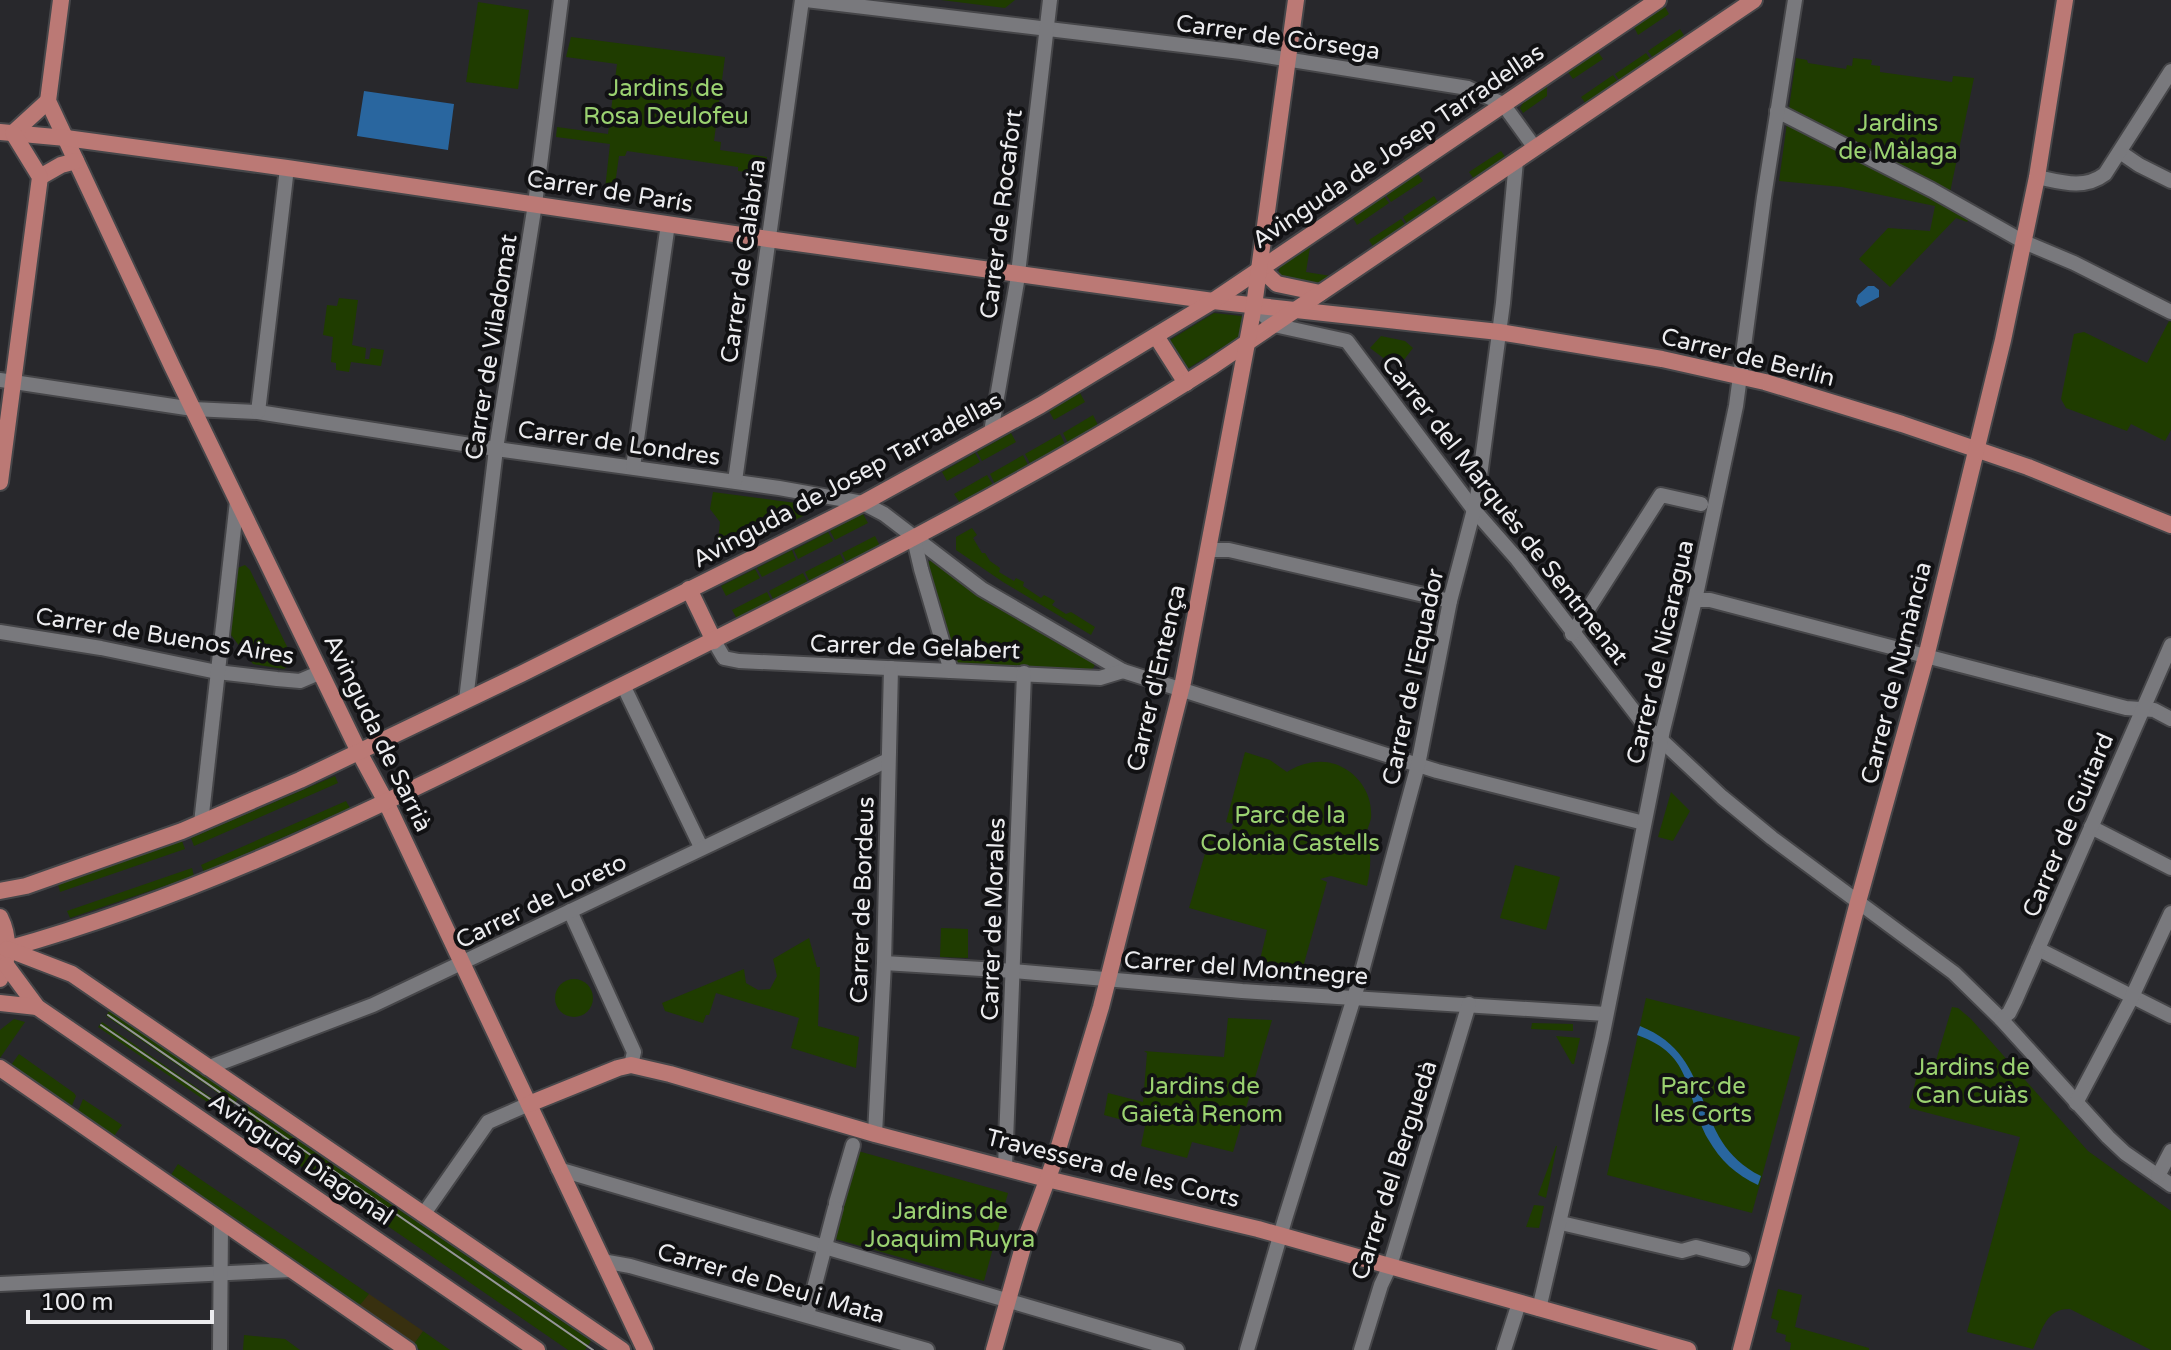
<svg xmlns="http://www.w3.org/2000/svg" width="2171" height="1350" font-family="'Varela Round',sans-serif">
<style>
.green{fill:#1f3c00}
.sand{fill:#38300f}
.water{fill:#29669f}
.lines{fill:none;stroke-linecap:round;stroke-linejoin:round}
.minor-casing{stroke:#464649;stroke-width:18}
.major-casing{stroke:#464649;stroke-width:20}
.minor{stroke:#79797d;stroke-width:14}
.major{stroke:#bb7975;stroke-width:16}
.tram{stroke:#959598;stroke-width:2}
.labels{text-anchor:middle;stroke-width:8;stroke-linejoin:round;paint-order:stroke}
.street-label{font-size:24px;fill:#ececef;stroke:#111113}
.park-label{font-size:24px;fill:#9bd271;stroke:#111113}
</style>
<rect width="100%" height="100%" fill="#28282c"/>
<g class="green">
<polygon points="941,0 1015,0 1005,8"/>
<polygon points="478,2 529,10 518,89 466,82"/>
<polygon points="1665,7 1669,14 1638,35 1634,27"/>
<polygon points="1680,29 1685,37 1653,58 1648,51"/>
<polygon points="571,37 725,57 714,141 721,142 720,150 767,157 763,174 738,171 738,167 627,151 625,156 619,156 613,199 604,198 610,144 556,137 557,127 608,134 617,64 566,57"/>
<polygon points="1598,52 1603,59 1573,79 1568,72"/>
<polygon points="1646,53 1651,60 1620,81 1615,74"/>
<polygon points="1796,58 1807,60 1808,63 1846,69 1847,65 1852,66 1853,58 1872,60 1871,65 1880,66 1880,72 1952,82 1953,76 1974,78 1949,197 1974,213 1967,222 1956,218 1890,287 1859,259 1888,228 1930,231 1935,206 1842,187 1779,181"/>
<polygon points="1613,75 1618,82 1586,104 1581,97"/>
<polygon points="1547,86 1547,96 1523,113 1520,108 1523,103"/>
<polygon points="1501,151 1506,158 1474,179 1469,172"/>
<polygon points="1418,174 1423,181 1391,202 1386,195"/>
<polygon points="1384,196 1389,203 1357,225 1353,218"/>
<polygon points="1434,196 1439,204 1407,224 1403,217"/>
<polygon points="1401,219 1406,226 1374,248 1369,240"/>
<polygon points="1310,247 1306,272 1331,276 1316,287 1277,278 1280,267"/>
<polygon points="339,298 358,300 352,345 366,348 365,359 369,359 371,348 384,350 381,366 351,362 349,372 336,370 336,363 331,362 333,337 323,335 327,305 337,306"/>
<polygon points="1214,313 1242,316 1241,336 1187,369 1170,340"/>
<polygon points="2169,321 2171,322 2171,430 2165,441 2131,424 2127,431 2066,408 2061,399 2074,334 2084,332 2147,363"/>
<polygon points="1381,336 1405,341 1413,348 1400,365 1386,360 1370,348"/>
<polygon points="1080,393 1085,402 1054,420 1049,411"/>
<polygon points="1093,415 1098,425 1068,443 1063,433"/>
<polygon points="1011,433 1016,442 982,461 977,452"/>
<polygon points="1060,434 1065,444 1030,463 1025,454"/>
<polygon points="975,453 980,462 947,481 942,472"/>
<polygon points="1023,455 1028,465 995,484 990,474"/>
<polygon points="987,475 993,485 960,503 954,494"/>
<polygon points="713,492 796,503 805,512 803,516 726,555 722,549 717,548 720,522 710,509"/>
<polygon points="863,514 868,523 835,540 830,531"/>
<polygon points="972,528 977,535 973,538 982,553 985,553 990,561 1000,568 999,572 1014,581 1016,578 1024,582 1023,586 1041,598 1044,595 1055,601 1052,605 1066,614 1071,612 1095,627 1091,635 1003,582 956,550 956,537"/>
<polygon points="828,532 833,541 798,559 794,550"/>
<polygon points="875,536 880,546 847,563 842,553"/>
<polygon points="792,550 796,560 762,577 757,568"/>
<polygon points="840,554 845,564 810,582 805,572"/>
<polygon points="931,560 1042,634 1095,663 1094,667 1091,670 955,664 925,564"/>
<polygon points="245,565 250,570 292,657 291,664 284,669 253,664 228,631 235,569"/>
<polygon points="755,569 760,578 726,596 721,586"/>
<polygon points="803,573 808,583 774,601 769,591"/>
<polygon points="767,592 772,602 737,619 732,610"/>
<path d="M1245,752l25,8 17,12c14,-9 32,-13 48,-8 23,8 38,30 36,54 -1,6 -5,13 -5,18 0,6 3,13 4,19 1,10 -1,21 -3,31l-36,-10 -11,3 7,3 -24,85 -44,-3 8,-34 -78,-22 20,-68 19,5 5,-21 -7,-2z"/>
<polygon points="335,776 338,783 194,846 191,838"/>
<polygon points="1671,792 1690,811 1673,841 1658,837"/>
<polygon points="346,801 350,808 204,872 201,865"/>
<polygon points="182,841 185,849 60,892 58,884"/>
<polygon points="1515,865 1560,877 1546,930 1500,918"/>
<polygon points="192,868 194,876 70,918 67,911"/>
<polygon points="941,928 968,929 968,958 940,957"/>
<polygon points="809,938 817,967 820,967 818,1026 859,1037 856,1068 791,1048 799,1018 716,993 709,1015 706,1015 703,1023 665,1011 662,1003 744,969 746,983 758,990 770,989 777,976 773,959"/>
<circle cx="574" cy="998" r="19"/>
<polygon points="1646,998 1800,1037 1752,1213 1607,1175"/>
<path d="M1952,1007l6,1 13,11 117,132 83,60v139h-20l-81,-41c-24,-1 -28,22 -37,40l-66,-17 53,-195 -111,-29 9,-37 14,3z"/>
<polygon points="109,1011 238,1099 234,1104 106,1016"/>
<polygon points="1228,1018 1272,1020 1233,1152 1192,1142 1187,1158 1141,1146 1145,1126 1104,1115 1108,1093 1143,1102 1147,1053 1144,1051 1224,1057"/>
<polygon points="14,1019 25,1022 0,1058 0,1030"/>
<polygon points="102,1022 238,1116 246,1105 591,1341 585,1350 568,1350 98,1027"/>
<polygon points="1532,1023 1573,1024 1573,1031 1531,1029"/>
<polygon points="1556,1036 1580,1038 1574,1064 1572,1064"/>
<polygon points="19,1054 74,1093 76,1096 71,1108 9,1068"/>
<polygon points="83,1099 122,1125 112,1139 77,1114"/>
<polygon points="1556,1146 1557,1146 1546,1198 1538,1195"/>
<polygon points="858,1151 1008,1193 984,1281 832,1238"/>
<polygon points="178,1164 369,1294 363,1304 353,1304 169,1178"/>
<polygon points="1534,1205 1544,1206 1539,1228 1526,1227"/>
<polygon points="1778,1289 1802,1295 1795,1327 1869,1348 1869,1350 1790,1350 1791,1343 1785,1341 1786,1335 1776,1332 1779,1321 1771,1318"/>
<polygon points="423,1331 450,1350 420,1350 413,1345"/>
<polygon points="244,1335 285,1339 300,1350 243,1350"/>
</g>
<polygon class="sand" points="369,1294 423,1331 413,1345 353,1304 360,1305"/>
<g class="water">
<polygon points="364,91 454,104 448,150 357,136"/>
<polygon points="1868,286 1874,286 1879,290 1879,297 1860,307 1856,302 1858,295"/>
<path d="M1640,1026c80,32 47,113 121,150l-3,9c-22,-10 -38,-25 -50,-46 -24,-44 -13,-84 -71,-104z"/>
</g>
<g class="lines">
<defs>
<g id="minor">
<polyline points="806,0 1241,52 1468,88 1503,104 1535,148"/>
<polyline points="1777,111 1932,190 2024,242 2074,263 2171,312"/>
<polyline points="2120,152 2139,165 2171,181"/>
<path d="M2037,177c24,5 47,13 68,-3l66,-103"/>
<polyline points="1254,306 1274,325 1347,341 1474,510 1517,559 1643,723 1722,797 1772,838 1954,973 2001,1019 2108,1137 2125,1153 2171,1185"/>
<polyline points="0,380 193,409 258,412 496,449 779,488 863,503 884,514 982,589 1123,671 1437,771 1644,823"/>
<polyline points="258,412 287,168"/>
<polyline points="991,432 1017,282 1050,0"/>
<polyline points="633,467 668,224"/>
<polyline points="735,481 802,0"/>
<polyline points="914,539 921,569 951,671"/>
<polyline points="1209,550 1229,550 1450,601"/>
<polyline points="1695,600 1710,600 2126,708 2154,710 2171,719"/>
<polyline points="0,632 101,648 217,672 277,679 300,681 321,672"/>
<polyline points="1572,634 1661,495 1701,504"/>
<polyline points="714,641 724,658 739,661 1100,678 1123,671"/>
<polyline points="623,685 701,847"/>
<polyline points="466,700 496,449 535,204 561,0"/>
<polyline points="201,823 237,501"/>
<polyline points="2091,827 2171,868"/>
<polyline points="570,911 634,1052 631,1065"/>
<polyline points="2038,949 2171,1016"/>
<polyline points="884,963 1014,971 1242,991 1606,1014"/>
<polyline points="2001,1019 2009,1013 2016,999 2171,645"/>
<polyline points="207,1068 373,1005 888,760"/>
<polyline points="2076,1103 2130,1001 2171,913"/>
<polyline points="875,1134 884,963 891,668"/>
<polyline points="1005,1167 1024,673"/>
<polyline points="558,1169 1177,1350"/>
<polyline points="2158,1176 2171,1151"/>
<polyline points="836,1203 853,1145"/>
<polyline points="423,1215 488,1122 529,1104"/>
<polyline points="1561,1223 1682,1251 1696,1247 1743,1259"/>
<polyline points="602,1261 630,1266 927,1350"/>
<polyline points="0,1284 292,1270"/>
<polyline points="1539,1309 1602,1038 1663,730 1695,600 1736,406 1764,197 1795,0"/>
<polyline points="807,1315 835,1208"/>
<polyline points="220,1350 221,1222"/>
<polyline points="1247,1350 1285,1219 1361,975 1418,765 1450,601 1477,498 1503,303 1516,161"/>
<polyline points="1361,1350 1381,1285 1390,1266 1469,1004"/>
<polyline points="1504,1350 1519,1303"/>
</g>
<g id="major">
<polyline points="61,0 48,101 172,366 359,752 386,802 645,1350"/>
<polyline points="0,132 66,138 287,168 768,239 1213,301 1499,332 1662,359 1765,382 1902,424 2028,467 2171,525"/>
<polyline points="13,133 48,101"/>
<polyline points="40,177 61,165 76,161"/>
<polyline points="1260,268 1277,284 1320,293"/>
<polyline points="1156,336 1186,383"/>
<polyline points="0,482 40,177 13,133"/>
<polyline points="689,589 714,641"/>
<polyline points="0,891 26,886 182,831 300,780 521,674 863,503 1041,405 1213,301 1658,0"/>
<path d="M0,917c10,20 9,43 0,62"/>
<path d="M7,949c211,-59 405,-159 600,-256 205,-102 410,-203 604,-326l543,-367"/>
<polyline points="7,949 72,974 622,1350"/>
<polyline points="6,965 37,1007 537,1350"/>
<polyline points="0,1003 37,1007"/>
<polyline points="0,1068 408,1350"/>
<polyline points="529,1104 618,1068 631,1065 670,1074 875,1134 1047,1179 1258,1229 1688,1350"/>
<polyline points="994,1350 1025,1240 1056,1156 1101,1007 1183,682 1254,306 1296,0"/>
<polyline points="1741,1350 1858,902 1926,657 2003,340 2037,177 2065,0"/>
</g>
</defs>
<use href="#minor" class="minor-casing"/>
<use href="#major" class="major-casing"/>
<use href="#minor" class="minor"/>
<use href="#major" class="major"/>
<g class="tram">
<polyline points="108,1015 593,1350"/>
<polyline points="101,1025 263,1135"/>
</g>
</g>
<g class="labels">
<g class="street-label">
<text transform="translate(1278 37) rotate(8)" y="8">Carrer de Còrsega</text>
<text transform="translate(1398 146) rotate(-34)" y="8">Avinguda de Josep Tarradellas</text>
<text transform="translate(610 191) rotate(9)" y="8">Carrer de París</text>
<text transform="translate(1001 214) rotate(-83)" y="8">Carrer de Rocafort</text>
<text transform="translate(743 261) rotate(-82)" y="8">Carrer de Calàbria</text>
<text transform="translate(491 347) rotate(-81)" y="8">Carrer de Viladomat</text>
<text transform="translate(1748 357) rotate(14)" y="8">Carrer de Berlín</text>
<text transform="translate(619 443) rotate(8)" y="8">Carrer de Londres</text>
<text transform="translate(847 480) rotate(-28)" y="8">Avinguda de Josep Tarradellas</text>
<text transform="translate(1505 510) rotate(52)" y="8">Carrer del Marquès de Sentmenat</text>
<text transform="translate(165 636) rotate(9)" y="8">Carrer de Buenos Aires</text>
<text transform="translate(915 647) rotate(2)" y="8">Carrer de Gelabert</text>
<text transform="translate(1660 652) rotate(-77)" y="8">Carrer de Nicaragua</text>
<text transform="translate(1896 673) rotate(-76)" y="8">Carrer de Numància</text>
<text transform="translate(1413 677) rotate(-78)" y="8">Carrer de l'Equador</text>
<text transform="translate(1156 678) rotate(-77)" y="8">Carrer d'Entença</text>
<text transform="translate(378 733) rotate(64)" y="8">Avinguda de Sarrià</text>
<text transform="translate(2068 825) rotate(-67)" y="8">Carrer de Guitard</text>
<text transform="translate(862 900) rotate(-88)" y="8">Carrer de Bordeus</text>
<text transform="translate(541 901) rotate(-26)" y="8">Carrer de Loreto</text>
<text transform="translate(993 919) rotate(-88)" y="8">Carrer de Morales</text>
<text transform="translate(1246 968) rotate(4)" y="8">Carrer del Montnegre</text>
<text transform="translate(301 1159) rotate(34)" y="8">Avinguda Diagonal</text>
<text transform="translate(1113 1168) rotate(14)" y="8">Travessera de les Corts</text>
<text transform="translate(1394 1170) rotate(-72)" y="8">Carrer del Berguedà</text>
<text transform="translate(771 1283) rotate(16)" y="8">Carrer de Deu i Mata</text>
</g>
<g class="park-label">
<text x="666" y="96">Jardins de<tspan x="666" dy="28">Rosa Deulofeu</tspan></text>
<text x="1898" y="131">Jardins<tspan x="1898" dy="28">de Màlaga</tspan></text>
<text x="1290" y="823">Parc de la<tspan x="1290" dy="28">Colònia Castells</tspan></text>
<text x="1972" y="1075">Jardins de<tspan x="1972" dy="28">Can Cuiàs</tspan></text>
<text x="1202" y="1094">Jardins de<tspan x="1202" dy="28">Gaietà Renom</tspan></text>
<text x="1703" y="1094">Parc de<tspan x="1703" dy="28">les Corts</tspan></text>
<text x="950" y="1219">Jardins de<tspan x="950" dy="28">Joaquim Ruyra</tspan></text>
</g>
</g>
<path d="M28 1310v12h184v-12" fill="none" stroke="#ececef" stroke-width="4"/>
<text x="40" y="1310" font-size="24" fill="#ececef" stroke="#111113" stroke-width="6" paint-order="stroke">100 m</text>
</svg>
